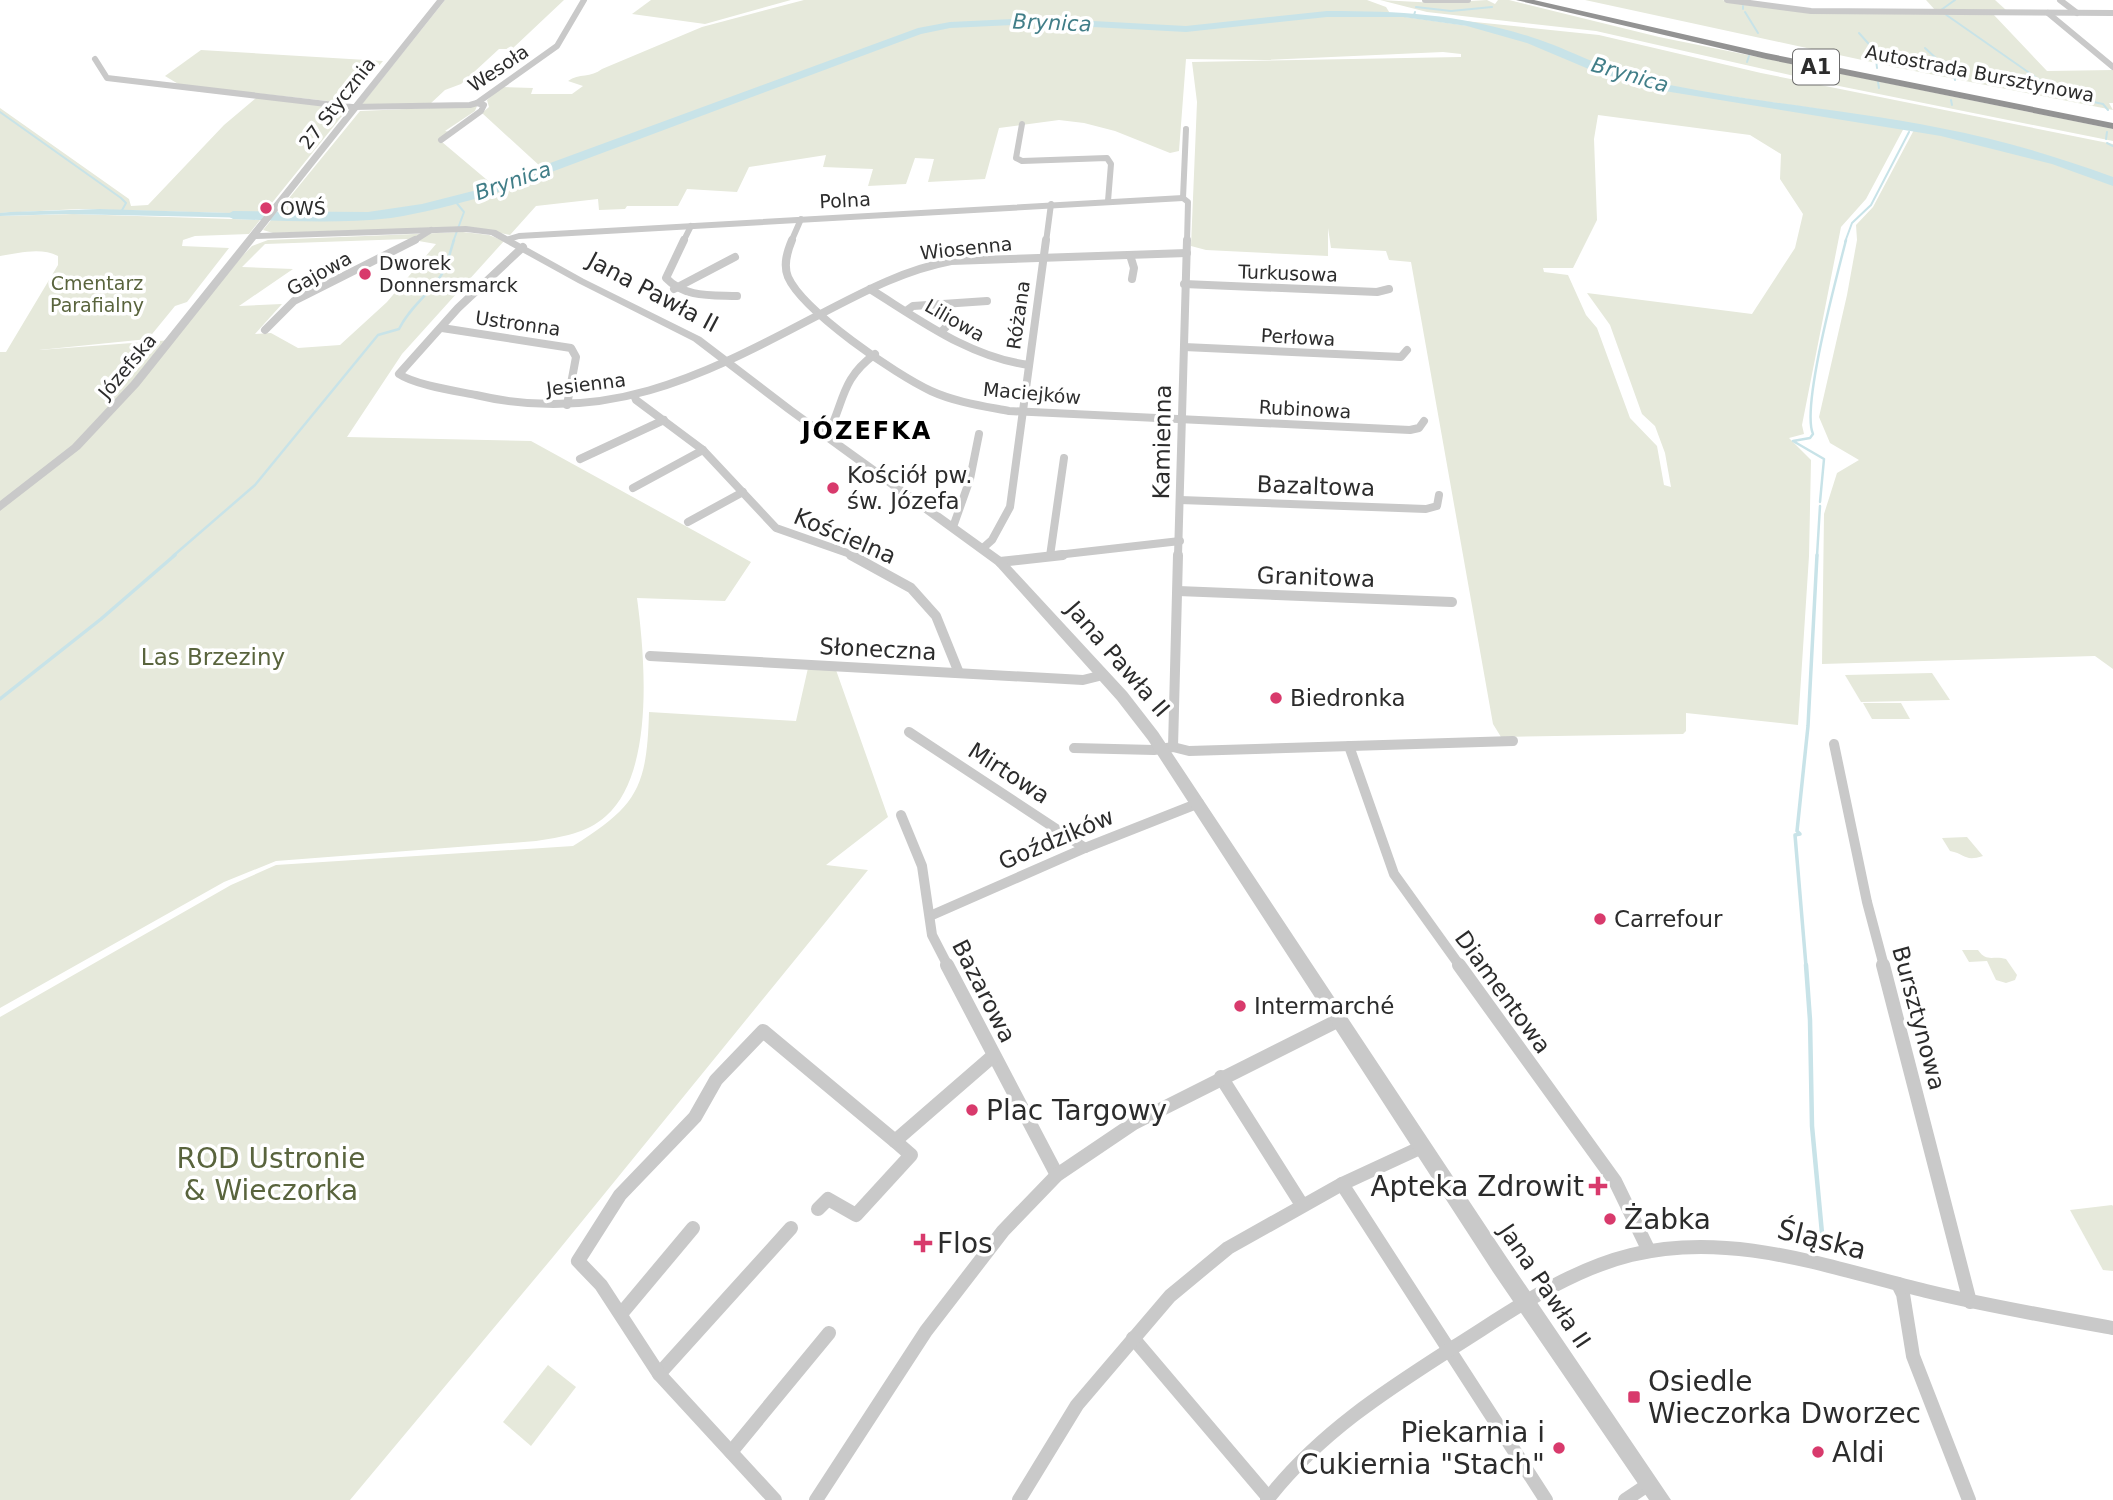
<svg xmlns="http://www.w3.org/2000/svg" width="2113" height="1500" font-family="'DejaVu Sans',sans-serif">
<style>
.green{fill:#e6e9db;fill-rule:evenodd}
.water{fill:#c8e3e8}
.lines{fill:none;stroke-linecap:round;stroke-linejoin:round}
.stream-far3{stroke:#c8e3e8;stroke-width:2}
.stream-far2{stroke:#c8e3e8;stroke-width:2.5}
.stream-far1{stroke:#c8e3e8;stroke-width:3.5}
.stream{stroke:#c8e3e8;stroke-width:4.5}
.river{fill:#c8e3e8;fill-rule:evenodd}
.minor-far3{stroke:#c9c9c9;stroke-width:6}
.minor-far2{stroke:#c9c9c9;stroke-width:8}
.minor-far1{stroke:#c9c9c9;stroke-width:10}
.minor{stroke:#c9c9c9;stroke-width:14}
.tertiary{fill:#c9c9c9;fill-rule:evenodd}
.motorway{fill:#939393;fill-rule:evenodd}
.poi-dot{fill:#d83a6c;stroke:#fff;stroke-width:2.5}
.labels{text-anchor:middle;stroke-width:7;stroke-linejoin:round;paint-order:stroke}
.far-street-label{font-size:19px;fill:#2c2c2c;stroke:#fff}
.far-poi-label{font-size:19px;fill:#2c2c2c;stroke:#fff;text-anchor:start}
.far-park-label{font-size:19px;fill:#59643d;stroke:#fff}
.far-water-label{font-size:21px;font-style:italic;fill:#417e88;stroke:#fff}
.shield{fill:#fff;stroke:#6b6b6b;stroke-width:2}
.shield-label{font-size:21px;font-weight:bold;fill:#2c2c2c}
.street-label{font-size:23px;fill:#2c2c2c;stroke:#fff}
.poi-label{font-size:23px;fill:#2c2c2c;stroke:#fff;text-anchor:start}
.park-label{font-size:23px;fill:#59643d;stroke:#fff}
.far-district-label{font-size:24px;font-weight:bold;letter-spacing:2px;fill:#000;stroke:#fff}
.near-poi-label{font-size:28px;fill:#2c2c2c;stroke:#fff;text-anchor:start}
.near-park-label{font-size:28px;fill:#59643d;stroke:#fff}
.near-street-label{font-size:28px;fill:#2c2c2c;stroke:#fff}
</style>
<rect width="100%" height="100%" fill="#fff"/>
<g class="green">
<polygon points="445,0 564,0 512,49 499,49 461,84 445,90 430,104 364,105 362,104"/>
<polygon points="651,0 791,0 705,24 632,14"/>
<path d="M804,0h563l19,7 5,8 92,13 46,13 96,39 36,8 244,38 -39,73 -25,28 -39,198 2,9 -15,4 22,22 -2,96 -11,169 -112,-12v18l-3,3 -182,3 -8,-13 -82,-462 -22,-2 -3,-9 -55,-3 -3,-20v28l-122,-6 -15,-4 6,-144 -5,-40 269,-5v-3l-18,-2 -177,8 -80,-1 -7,92 -9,2 -55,-22 -31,-8 -25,-3 -60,8 -14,51 -57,3 6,-23 -19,-1 -9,26 -38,2 5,-17 -50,-2 3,-12 -77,12 -12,25 -50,-3 -9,17h-51l-2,3 -26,1 -1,-11 -62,7 -26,29 -39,-8 -198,6 -10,-3 97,-119 117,-5 -2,5 -30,20 10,2 -13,9 51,43 48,-18 -59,-54 7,-6 -2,-7 15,-13 31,1 -2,6h41l11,-8 -15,-5c11,-8 23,-3 34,-12l100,-42zM1598,115l152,20 31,19 -1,25 23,35 -8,34 -43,66 -165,-21 23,32 32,89 13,12 10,27 6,34 -7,-2 -7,-39 -27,-28 -33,-90 -11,-13 -18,-40 -24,-3 -1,-4h30l24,-48 -3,-81z"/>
<polygon points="1380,0 1437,3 1487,0 1495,4 1498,0 1509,0 1659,37 2113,129 2113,141 1834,85 1596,31 1427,12"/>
<polygon points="1585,0 1722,0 1810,13 1993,14 2047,71 2113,70 2113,103 2109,103 2113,110 1899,68"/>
<polygon points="1926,0 1995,0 2006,10 1936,11"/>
<path d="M1465,21l134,14 162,38 352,71v36c-153,-66 -323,-67 -484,-102l-31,-10 -74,-31z"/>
<polygon points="201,50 383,61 346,103 180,85 165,76"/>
<polygon points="256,98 342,108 346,111 263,214 79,209 0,213 0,108 129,199 131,206 148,205 224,125"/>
<path d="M1915,128c68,12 135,29 198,57v484l-18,-13 -273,8 2,-150 13,-41 22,-13 -29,-17 -11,-26 28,-122 10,-55 -1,-15 17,-18z"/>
<path d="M73,214l187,6 -11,14 -54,2 -12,4 -1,6 47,2 -42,54 -12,4 -27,33 -109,11 133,-10 71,-85 9,-9 16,-6 195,-8 26,3 15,6 -102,113 -55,83 184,4 220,121 -26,39 -88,-3c8,59 18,175 -31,218 -20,18 -45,21 -70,25l-260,20 -52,21 -224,126v-656h6l52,-87v-9c-17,-9 -39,-3 -58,0v-40zM407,239l29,5 -49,58 -47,43 -42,3 -27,-15 -16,1 27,-30 -43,2 54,-37 -51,-2 23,-23z"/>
<path d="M808,668l28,2 52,147 -62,48 42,5 -315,387 -203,243h-350v-483l231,-132 45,-20 297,-19c64,-40 74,-58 76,-134l147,9z"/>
<polygon points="1932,673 1950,700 1861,702 1845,675"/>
<polygon points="1863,703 1901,703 1910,719 1872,719"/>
<path d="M1967,837l16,19c-19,6 -17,-2 -33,-5l-8,-13z"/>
<path d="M1962,950h16c9,13 15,5 28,9l11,16 -2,5 -9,3 -10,-3 -9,-19 -18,1z"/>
<polygon points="2112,1205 2113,1206 2113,1271 2103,1270 2070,1210"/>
<polygon points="548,1365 576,1387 531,1446 503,1422"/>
</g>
<polygon class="water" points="100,209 263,214 260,218 66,214 0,216 0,213 10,212"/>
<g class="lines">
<g class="stream-far3">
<polyline points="1743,6 1743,9"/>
<polyline points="1416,7 1451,11 1492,7"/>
<polyline points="1941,10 1955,0"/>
<polyline points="1745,12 1758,33"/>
<polyline points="1945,14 2061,95 2103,104 2108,110"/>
<polyline points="1414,15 1415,12"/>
<polyline points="1859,33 1875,51 1877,68"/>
<polyline points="1925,48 1953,74 1955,80"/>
<polyline points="1747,62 1749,56"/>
<polyline points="1878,82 1879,88"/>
<polyline points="1951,100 1952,105"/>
<polyline points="0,112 121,198 126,203 121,212"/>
<polyline points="1911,128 1914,126"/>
<polyline points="2106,139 2107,132"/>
<polyline points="2107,143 2113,146"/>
<polyline points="453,242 464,212 455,201"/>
<polyline points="1845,242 1852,223 1871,205 1909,132"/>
</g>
<g class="stream-far2">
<path d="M1820,502l4,-43 -31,-18 17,-3 3,-4c-12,-27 24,-158 33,-194"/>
<path d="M173,556l82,-71 123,-150 21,-6c10,-21 28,-33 41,-52 7,-10 10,-25 14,-37"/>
<polyline points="1817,556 1820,506"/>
</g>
<g class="stream-far1">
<polyline points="0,699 101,619 175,555"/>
<polyline points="1806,966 1795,835 1800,834 1797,831 1808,726 1817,555"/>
</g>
<polyline class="stream" points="1806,965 1810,1020 1812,1126 1823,1244"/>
<path class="river" d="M1327,11c76,0 131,3 204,26 41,13 78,35 120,44 95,21 193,28 289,47 59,11 116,28 173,49v9l-61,-22 -111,-28 -295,-48 -55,-18 -64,-27 -60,-17 -64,-9h-76l-141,15 -149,-8 -87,4 -29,6 -434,162c-32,8 -63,17 -96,22 -52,6 -105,3 -158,1l-7,-4 7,-4 135,1 54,-8 55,-14 441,-162 32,-6 87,-4 149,8z"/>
<g class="minor-far3">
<polyline points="1425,0 1468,0"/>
<polyline points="1727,0 1811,11 2113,13"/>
<polyline points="2060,0 2077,13"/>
<polyline points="2048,13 2113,67"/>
<polyline points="95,59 107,78 352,107 470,105 477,103 557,46 584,0"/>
<polyline points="1022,124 1016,158 1022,161 1107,158 1111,164 1108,201"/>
<polyline points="1186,129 1183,198 1188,202 1187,242"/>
<polyline points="441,140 481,111 484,105 477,103"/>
<polyline points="509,239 519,236 1183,198"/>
<polyline points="412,242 431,230"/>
<polyline points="683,242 691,226"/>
<polyline points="791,242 801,219"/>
<polyline points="1046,242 1051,204"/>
</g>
<g class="minor-far2">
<path d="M684,240l-18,38c19,20 45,17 71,18"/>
<path d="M792,240c-5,12 -9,25 -4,37 15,34 108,98 143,114 24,11 52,15 78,20l401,19 9,-2 5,-7"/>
<path d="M523,247l-65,61 -59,66c16,11 57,17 77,21 127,30 223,-17 333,-75 47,-24 90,-49 142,-59l236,-8"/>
<polyline points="1130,255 1134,268 1132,279"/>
<polyline points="1184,284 1377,292 1389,289"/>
<polyline points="674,289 735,257"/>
<path d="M870,289c50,31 99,68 159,76"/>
<polyline points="906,311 913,306 987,301"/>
<polyline points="442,328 571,348 576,357 567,405"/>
<polyline points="265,330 294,301 415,240"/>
<polyline points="942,331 946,327 945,304"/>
<polyline points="1184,347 1401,357 1407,350"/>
<polyline points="634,395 636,400 703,450 776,528 856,556"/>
<path d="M827,436c18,-35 13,-56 48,-82"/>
<polyline points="580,459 664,420"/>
<polyline points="633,488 703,450"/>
<polyline points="1180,500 1426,509 1437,506 1439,495"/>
<polyline points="688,522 743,492"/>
<polyline points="953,527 970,479 979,434"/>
<polyline points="983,548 992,540 1010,507 1046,240"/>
<polyline points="1048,556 1180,541"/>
<polyline points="1050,556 1064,458"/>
<polyline points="1178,556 1187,240"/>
</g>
<g class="minor-far1">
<polyline points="851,555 911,588 936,616 959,673"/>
<polyline points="1000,562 1063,555"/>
<polyline points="1178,591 1452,602"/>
<polyline points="650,656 1083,680 1103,675"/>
<polyline points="909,732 1085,848"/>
<polyline points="1834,744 1867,902 1884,966"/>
<polyline points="1349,746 1394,874 1460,966"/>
<polyline points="1173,747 1189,751 1513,741"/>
<polyline points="1074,748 1154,750 1173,747 1178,555"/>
<polyline points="901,815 922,866 932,935 948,966"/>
<polyline points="930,916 1085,848 1199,803"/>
</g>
<g class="minor">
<polyline points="947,965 1057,1175"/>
<polyline points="1459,965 1615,1181 1649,1251"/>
<polyline points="1883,965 1970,1302"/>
<polyline points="1221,1077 1302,1205"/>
<polyline points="1342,1184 1546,1500"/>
<polyline points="818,1209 828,1199 856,1215 911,1155 895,1141"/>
<polyline points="1898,1284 1903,1294 1913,1356 1969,1500"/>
<polyline points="621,1314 693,1228"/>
<polyline points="1133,1338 1268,1497"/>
<polyline points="659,1374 791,1228"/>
<polyline points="731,1452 829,1333"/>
<polyline points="775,1500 659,1374 601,1285 578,1261 620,1195 695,1117 716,1080 763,1031 895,1141 993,1056"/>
<polyline points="816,1500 926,1331 1003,1231 1057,1175 1134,1123 1339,1020"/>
<polyline points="1019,1500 1077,1405 1170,1296 1228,1248 1342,1184 1422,1147"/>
<path d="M1267,1500c51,-66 118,-109 187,-153 56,-35 112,-76 177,-92 100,-25 199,13 295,36 62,15 125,26 187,37"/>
<polyline points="1625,1500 1649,1484"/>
</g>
<polygon class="tertiary" points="437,0 445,0 260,233 466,226 496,230 584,279 701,337 794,408 1004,559 1127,692 1158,732 1507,1258 1671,1500 1649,1500 1493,1272 1148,740 1117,700 996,565 786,412 693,341 578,283 491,235 466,232 256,239 139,386 80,449 0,511 0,501 72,445 131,382"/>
<polygon class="motorway" points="1516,0 1534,0 1766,53 2113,123 2113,129 1766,59"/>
</g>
<g class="poi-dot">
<circle cx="266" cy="208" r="7"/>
<circle cx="365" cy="274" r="7"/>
<circle cx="833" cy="488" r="7"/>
<circle cx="1276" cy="698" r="7"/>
<circle cx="1600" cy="919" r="7"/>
<circle cx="1240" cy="1006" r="7"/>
<circle cx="972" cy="1110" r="7"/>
<path d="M1594.5 1175.5h7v7h7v7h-7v7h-7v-7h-7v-7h7z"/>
<circle cx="1610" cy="1219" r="7"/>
<path d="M919.5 1232.5h7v7h7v7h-7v7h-7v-7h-7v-7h7z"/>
<rect x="1627" y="1390" width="14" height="14" rx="3.5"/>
<circle cx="1559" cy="1448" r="7"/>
<circle cx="1818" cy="1452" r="7"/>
</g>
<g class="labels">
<g class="far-street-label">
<text transform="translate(498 68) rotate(-34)" y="7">Wesoła</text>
<text transform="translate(1980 73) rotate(11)" y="7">Autostrada Bursztynowa</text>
<text transform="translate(337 103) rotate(-52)" y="7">27 Stycznia</text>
<text transform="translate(845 200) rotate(-3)" y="7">Polna</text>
<text transform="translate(966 248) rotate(-6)" y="7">Wiosenna</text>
<text transform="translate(319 273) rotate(-29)" y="7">Gajowa</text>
<text transform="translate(1288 273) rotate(2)" y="7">Turkusowa</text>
<text transform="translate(1018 315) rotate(-82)" y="7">Różana</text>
<text transform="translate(955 320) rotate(30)" y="7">Liliowa</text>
<text transform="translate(518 323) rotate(8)" y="7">Ustronna</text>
<text transform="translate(1298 337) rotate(3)" y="7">Perłowa</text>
<text transform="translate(127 366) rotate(-50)" y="7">Józefska</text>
<text transform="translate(586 384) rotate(-7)" y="7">Jesienna</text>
<text transform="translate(1032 393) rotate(5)" y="7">Maciejków</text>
<text transform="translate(1305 409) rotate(3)" y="7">Rubinowa</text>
</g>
<g class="far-poi-label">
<text x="280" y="215">OWŚ</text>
<text x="379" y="270">Dworek<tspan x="379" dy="22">Donnersmarck</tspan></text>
</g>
<g class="far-park-label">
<text x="97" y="290">Cmentarz<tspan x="97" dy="22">Parafialny</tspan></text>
</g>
<g class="far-water-label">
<text transform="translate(1052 23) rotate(2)" y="7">Brynica</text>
<text transform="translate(1630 75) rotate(16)" y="7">Brynica</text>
<text transform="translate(513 181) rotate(-19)" y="7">Brynica</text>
</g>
<rect class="shield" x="1793" y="49.5" width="46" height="35" rx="5"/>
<g class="shield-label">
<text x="1816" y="74">A1</text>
</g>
<g class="street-label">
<text transform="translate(653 292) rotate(28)" y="8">Jana Pawła II</text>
<text transform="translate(1162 442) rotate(-89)" y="8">Kamienna</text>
<text transform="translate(1316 486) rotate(2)" y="8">Bazaltowa</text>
<text transform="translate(845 536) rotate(23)" y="8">Kościelna</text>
<text transform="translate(1316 577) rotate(2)" y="8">Granitowa</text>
<text transform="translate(878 649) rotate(3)" y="8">Słoneczna</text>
<text transform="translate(1118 659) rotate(49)" y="8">Jana Pawła II</text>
<text transform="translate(1009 773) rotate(33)" y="8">Mirtowa</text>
<text transform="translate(1056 839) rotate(-23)" y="8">Goździków</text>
<text transform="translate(984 991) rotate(63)" y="8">Bazarowa</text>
<text transform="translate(1503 992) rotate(54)" y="8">Diamentowa</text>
<text transform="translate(1919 1018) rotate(75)" y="8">Bursztynowa</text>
<text transform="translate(1545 1286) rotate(56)" y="8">Jana Pawła II</text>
</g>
<g class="poi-label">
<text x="847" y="483">Kościół pw.<tspan x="847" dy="26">św. Józefa</tspan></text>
<text x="1290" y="706">Biedronka</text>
<text x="1614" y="927">Carrefour</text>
<text x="1254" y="1014">Intermarché</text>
</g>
<g class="park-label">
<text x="213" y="665">Las Brzeziny</text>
</g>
<g class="far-district-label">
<text x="867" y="439">JÓZEFKA</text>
</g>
<g class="near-poi-label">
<text x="986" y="1120">Plac Targowy</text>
<text x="1584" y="1196" text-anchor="end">Apteka Zdrowit</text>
<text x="1624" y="1229">Żabka</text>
<text x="937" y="1253">Flos</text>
<text x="1648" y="1391">Osiedle<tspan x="1648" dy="32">Wieczorka Dworzec</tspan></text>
<text x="1545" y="1442" text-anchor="end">Piekarnia i<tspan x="1545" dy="32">Cukiernia "Stach"</tspan></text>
<text x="1832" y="1462">Aldi</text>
</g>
<g class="near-park-label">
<text x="271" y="1168">ROD Ustronie<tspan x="271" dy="32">&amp; Wieczorka</tspan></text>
</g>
<g class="near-street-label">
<text transform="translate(1822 1239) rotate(14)" y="10">Śląska</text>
</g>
</g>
</svg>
